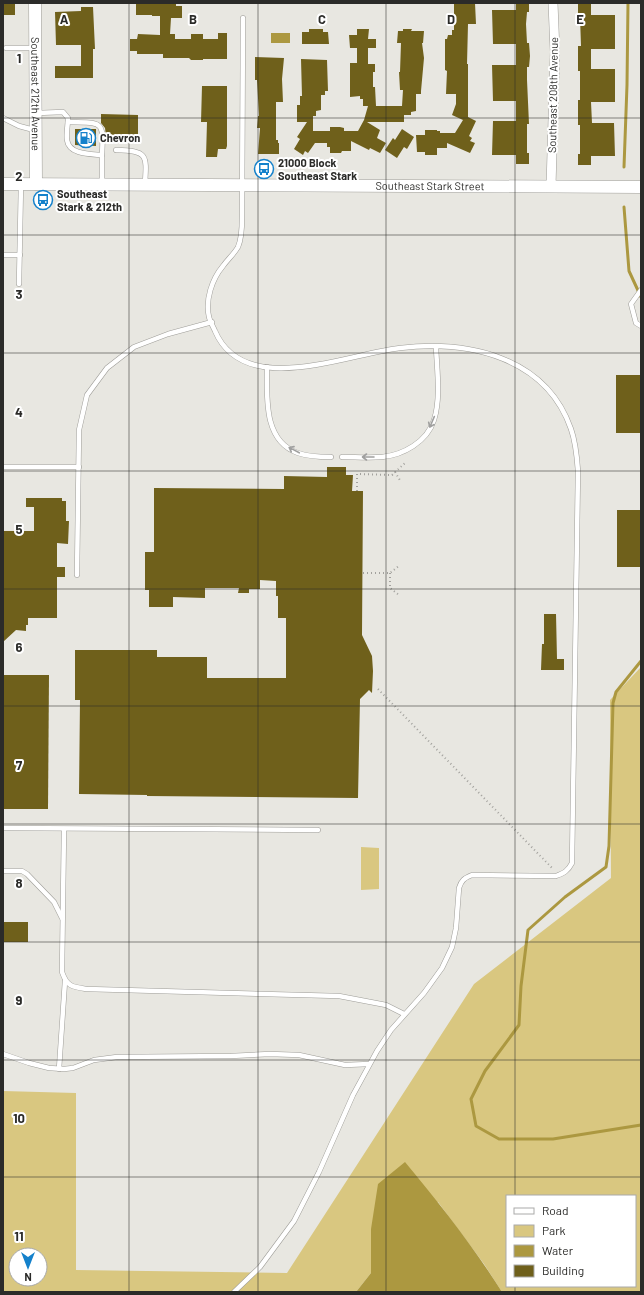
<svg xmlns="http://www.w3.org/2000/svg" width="644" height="1295" font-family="Barlow,sans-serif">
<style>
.green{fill:#d9c780;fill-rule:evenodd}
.water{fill:#ac9840}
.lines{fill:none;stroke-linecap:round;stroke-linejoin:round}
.stream{stroke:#ac9840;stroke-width:3}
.building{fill:#6f601b}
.lane-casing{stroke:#9e9d98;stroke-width:5.5}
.street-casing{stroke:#9e9d98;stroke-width:10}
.secondary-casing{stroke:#9e9d98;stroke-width:13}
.path{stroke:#a2a19d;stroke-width:2;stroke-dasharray:1 3;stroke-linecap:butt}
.lane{stroke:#fff;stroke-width:4.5}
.street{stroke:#fff;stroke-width:9}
.secondary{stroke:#fff;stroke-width:12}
.oneway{stroke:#a0a09f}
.grid{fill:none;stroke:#2b2b29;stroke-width:1;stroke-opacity:0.55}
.labels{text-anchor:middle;stroke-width:4;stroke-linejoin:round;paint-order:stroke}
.street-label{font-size:11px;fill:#2b2b29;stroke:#fff}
.poi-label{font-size:11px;font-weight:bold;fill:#2b2b29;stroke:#fff;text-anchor:start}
.grid-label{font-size:13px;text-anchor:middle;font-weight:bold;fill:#2b2b29;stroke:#fff;stroke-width:4;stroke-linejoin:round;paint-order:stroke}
</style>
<rect width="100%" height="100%" fill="#e8e7e1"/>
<g class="green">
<path d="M641,667v625h-139l-18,-28 -46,-62 -67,27v44l-15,19h-353v-201l73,2v177l211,3 187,-289 137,-106 -1,-178zM507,1196h128v90h-128zM16,1255h24v24h-24z"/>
<polygon points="361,847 379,848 379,889 361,890"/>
</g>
<g class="water">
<rect x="271" y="33" width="19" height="10"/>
<path d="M405,1162c35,42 68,84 97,130h-146l15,-19v-44l7,-45z"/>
</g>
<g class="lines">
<g class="stream">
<polyline points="624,167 627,85 628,3"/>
<polyline points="624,207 629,271 641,297"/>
<polyline points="641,661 616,692 613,703 609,846 606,867 565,897 528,930 521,986 519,1025 485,1071 471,1099 476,1126 499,1139 553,1139 641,1125"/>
</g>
</g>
<g class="building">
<rect x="3" y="3" width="12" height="12"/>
<polygon points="136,3 176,3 176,6 182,6 182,18 171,18 170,34 175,34 175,39 191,39 191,34 203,34 203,39 218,39 218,33 227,33 227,59 203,59 203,60 191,60 189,58 163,58 163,54 137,54 137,51 130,51 130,39 137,39 138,34 160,35 160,16 152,16 152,15 136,15"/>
<polygon points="454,3 475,3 476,24 468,24 467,64 468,64 468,117 476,121 469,136 472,138 470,141 475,143 470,153 447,143 447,148 437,148 437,155 425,155 425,152 417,152 416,135 425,135 425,130 437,130 437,131 440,131 440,133 455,133 463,120 452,115 456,104 456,94 446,94 447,71 445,70 445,39 447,39 448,35 452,35 452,30 454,30"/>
<polygon points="516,3 529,3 529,12 527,12 526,24 527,43 529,43 530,56 529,67 527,67 527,80 529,124 527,124 527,153 529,153 529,164 516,164 516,155 492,155 493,121 516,121 516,101 493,101 492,65 516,65 516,44 493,44 492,10 516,10"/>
<polygon points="578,3 591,3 591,15 615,15 615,49 591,49 591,69 615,69 615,102 591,102 592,123 614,123 615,156 591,156 591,165 578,165 578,154 580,154 580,125 578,125 578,100 580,100 580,71 578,71 578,46 581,46 580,17 578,17"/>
<polygon points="81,7 93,7 95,49 93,49 93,78 55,78 55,66 81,66 81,45 56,45 55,12 81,11"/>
<polygon points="309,29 323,29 323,32 328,32 329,44 302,44 302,32 309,32"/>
<polygon points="357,29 369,29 368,39 376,39 376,48 368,48 368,64 375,64 375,72 373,72 373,87 375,87 376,106 402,106 403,90 400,90 399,72 400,72 401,43 397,43 398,31 403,31 403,29 412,29 411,31 424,31 423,43 422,43 424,58 421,91 421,94 416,94 416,111 411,112 411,115 404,115 404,122 367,122 380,130 377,138 386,143 380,153 370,148 369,150 351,141 351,151 342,151 341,153 330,153 330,147 327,147 327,143 315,143 308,153 305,151 303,155 294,149 300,139 297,137 307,122 297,122 297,105 300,105 300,96 302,96 301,59 327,60 328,91 325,91 325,95 321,95 321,110 316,111 316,116 313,116 313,131 330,131 330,127 340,127 344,128 344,131 358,131 364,120 368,106 363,106 363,99 360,99 360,96 350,97 350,63 357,63 357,48 350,48 349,35 357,35"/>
<polygon points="255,57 284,58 282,79 283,102 276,102 276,140 278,140 278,143 279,143 279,154 258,154 260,128 257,128 258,116 259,116 257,80 255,80"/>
<polygon points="202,86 227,86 227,146 226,149 218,149 217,157 206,157 207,122 201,122"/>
<polygon points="101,114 138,115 138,136 106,136 105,128 101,123"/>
<polygon points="75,129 96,129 96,146 75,145"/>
<polygon points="402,129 414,137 407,149 404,147 397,158 385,150 393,138 395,140"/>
<rect x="616" y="375" width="25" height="58"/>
<polygon points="327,467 346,467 346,475 353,475 352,491 363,491 362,635 372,656 373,671 372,693 369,690 360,699 358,798 147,796 147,795 79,794 80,700 75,700 75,650 157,650 157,657 207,657 207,678 286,678 286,618 278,618 278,596 276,596 276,581 260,580 260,589 249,589 249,593 238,593 239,588 205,588 205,598 173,597 173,607 149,607 149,590 145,590 145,552 154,552 154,488 284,489 284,476 327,477"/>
<polygon points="26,498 62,498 62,501 66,501 66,521 69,521 68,544 57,543 57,567 65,567 65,577 57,577 57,618 28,618 28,625 26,625 26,631 16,630 3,642 3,531 34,531 34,507 26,507"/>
<rect x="617" y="510" width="24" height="57"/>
<polygon points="544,614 556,614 557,659 564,659 564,670 541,670 542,644 544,644"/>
<polygon points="3,675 49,675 48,809 3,809"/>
<rect x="3" y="922" width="25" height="20"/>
</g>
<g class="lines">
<defs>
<g id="lane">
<polyline points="6,48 35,48"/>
<path d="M37,113l26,-1 5,6c0,7 -2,15 -1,22 2,15 24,14 35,15v28"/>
<polyline points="3,118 19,126 34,130"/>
<path d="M68,122c34,1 36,-3 34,33"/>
<path d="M116,150c31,1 31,4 29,33"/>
<polyline points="3,255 20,255"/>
<polyline points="19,284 21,184"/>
<polyline points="641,290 631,304 636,323 641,326"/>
<path d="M267,367c0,30 -4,74 31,86 11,4 22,4 33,4"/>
<path d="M342,457c13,0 27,1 40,0 21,-2 45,-15 52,-37 7,-22 3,-50 2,-73"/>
<polyline points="3,467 79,467"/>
<polyline points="77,575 79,430 87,395 107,368 134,347 168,334 212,322"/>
<polyline points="3,828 318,830"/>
<path d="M64,829l-2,143c5,15 11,15 25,17l252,7 47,9 18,9"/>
<polyline points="3,871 22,871 27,874 54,902 62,918"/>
<polyline points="3,1054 29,1063 49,1068 64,1069 73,1068 94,1060 117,1057 231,1056 270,1054 299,1055 345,1065 369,1064"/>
<polyline points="59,1069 65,981"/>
<path d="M234,1292l26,-25 34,-46 25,-49 34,-77 24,-44 14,-21 33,-37 18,-25 10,-21 4,-19 3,-40c2,-7 5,-10 13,-13l84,1c8,-3 12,-5 16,-13l6,-392c-1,-14 -2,-28 -7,-42 -25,-72 -102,-89 -171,-81 -53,6 -156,51 -185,-17 -2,-5 -5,-9 -6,-14 -4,-17 3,-38 14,-51 5,-7 11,-12 15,-19 4,-9 4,-20 4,-30l1,-199"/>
</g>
<polyline id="street" points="551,186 555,52 553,3"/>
<g id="secondary">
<path id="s1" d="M35,3l1,181"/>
<path id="s2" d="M3,184l638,3"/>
</g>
</defs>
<use href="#lane" class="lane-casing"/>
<use href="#street" class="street-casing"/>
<use href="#secondary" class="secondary-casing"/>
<g class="path">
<polyline points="395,472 401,482"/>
<polyline points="357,491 357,474 392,475 405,463"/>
<polyline points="363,573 390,573 400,565"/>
<polyline points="390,573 390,588 399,595"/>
<polyline points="378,689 553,869"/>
</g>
<use href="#lane" class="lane"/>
<use href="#street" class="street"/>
<use href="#secondary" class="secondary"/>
</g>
<defs><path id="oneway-shaft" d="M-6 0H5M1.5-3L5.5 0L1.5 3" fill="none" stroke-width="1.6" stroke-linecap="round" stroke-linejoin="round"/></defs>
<g class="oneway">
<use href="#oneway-shaft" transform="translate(432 422) rotate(113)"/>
<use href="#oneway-shaft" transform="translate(294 450) rotate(-152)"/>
<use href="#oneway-shaft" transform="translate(368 457) rotate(-180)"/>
</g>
<path class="grid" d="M129,3v1289M258,3v1289M386,3v1289M515,3v1193M3,118h638M3,235h638M3,353h638M3,471h638M3,589h638M3,706h638M3,824h638M3,942h638M3,1060h638M3,1177h638M515,1286v6"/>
<defs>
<symbol id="fuel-ring" viewBox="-11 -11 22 22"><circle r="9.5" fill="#fff" stroke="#1481cb" stroke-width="1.5"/><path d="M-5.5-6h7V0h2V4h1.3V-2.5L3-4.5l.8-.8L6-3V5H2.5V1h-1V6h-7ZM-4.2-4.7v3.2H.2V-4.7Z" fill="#1481cb"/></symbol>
<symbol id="bus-ring" viewBox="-11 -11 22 22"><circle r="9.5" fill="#fff" stroke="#1481cb" stroke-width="1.5"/><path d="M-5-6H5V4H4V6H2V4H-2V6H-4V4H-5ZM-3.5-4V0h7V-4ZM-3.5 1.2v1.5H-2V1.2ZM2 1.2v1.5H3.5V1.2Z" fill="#1481cb"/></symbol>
</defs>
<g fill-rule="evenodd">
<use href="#fuel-ring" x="75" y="127" width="22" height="22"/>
<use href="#bus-ring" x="253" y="158" width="22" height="22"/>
<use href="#bus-ring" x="32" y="189" width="22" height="22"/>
</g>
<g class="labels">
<g class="street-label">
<text dy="4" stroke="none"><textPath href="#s1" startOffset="91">Southeast 212th Avenue</textPath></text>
<text transform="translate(553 95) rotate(-89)" y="4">Southeast 208th Avenue</text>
<text dy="4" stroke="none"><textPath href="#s2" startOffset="427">Southeast Stark Street</textPath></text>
</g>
<g class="poi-label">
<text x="100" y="142">Chevron</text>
<text x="278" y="167">21000 Block<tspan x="278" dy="13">Southeast Stark</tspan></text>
<text x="57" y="198">Southeast<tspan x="57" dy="13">Stark &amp; 212th</tspan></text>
</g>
</g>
<g class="grid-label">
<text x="64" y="24">A</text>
<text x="193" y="24">B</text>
<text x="322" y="24">C</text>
<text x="451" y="24">D</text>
<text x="580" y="24">E</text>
<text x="19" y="63">1</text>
<text x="19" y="181">2</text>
<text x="19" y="299">3</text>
<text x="19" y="417">4</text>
<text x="19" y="534">5</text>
<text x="19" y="652">6</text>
<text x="19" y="770">7</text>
<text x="19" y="888">8</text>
<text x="19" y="1005">9</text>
<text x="19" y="1123">10</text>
<text x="19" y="1241">11</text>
</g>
<rect width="644" height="1295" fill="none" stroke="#2b2b29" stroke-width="8"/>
<rect x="506" y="1195" width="130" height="92" fill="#ffffff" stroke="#aaaaa9"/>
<rect x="514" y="1208" width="20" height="6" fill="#ffffff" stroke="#aaaaa9"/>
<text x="542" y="1215" font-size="12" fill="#2b2b29">Road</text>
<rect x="514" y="1225" width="20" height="12" fill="#d9c780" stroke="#aaaaa9"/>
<text x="542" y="1235" font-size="12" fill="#2b2b29">Park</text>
<rect x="514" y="1245" width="20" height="12" fill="#ac9840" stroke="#aaaaa9"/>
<text x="542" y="1255" font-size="12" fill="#2b2b29">Water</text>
<rect x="514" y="1265" width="20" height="12" fill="#6f601b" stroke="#aaaaa9"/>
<text x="542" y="1275" font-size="12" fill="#2b2b29">Building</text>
<g transform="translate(28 1267) rotate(180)"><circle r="19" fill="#ffffff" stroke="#aaaaa9"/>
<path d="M0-3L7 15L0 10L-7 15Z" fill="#1481cb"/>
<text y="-6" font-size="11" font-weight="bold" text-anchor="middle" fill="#2b2b29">N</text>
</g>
</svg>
